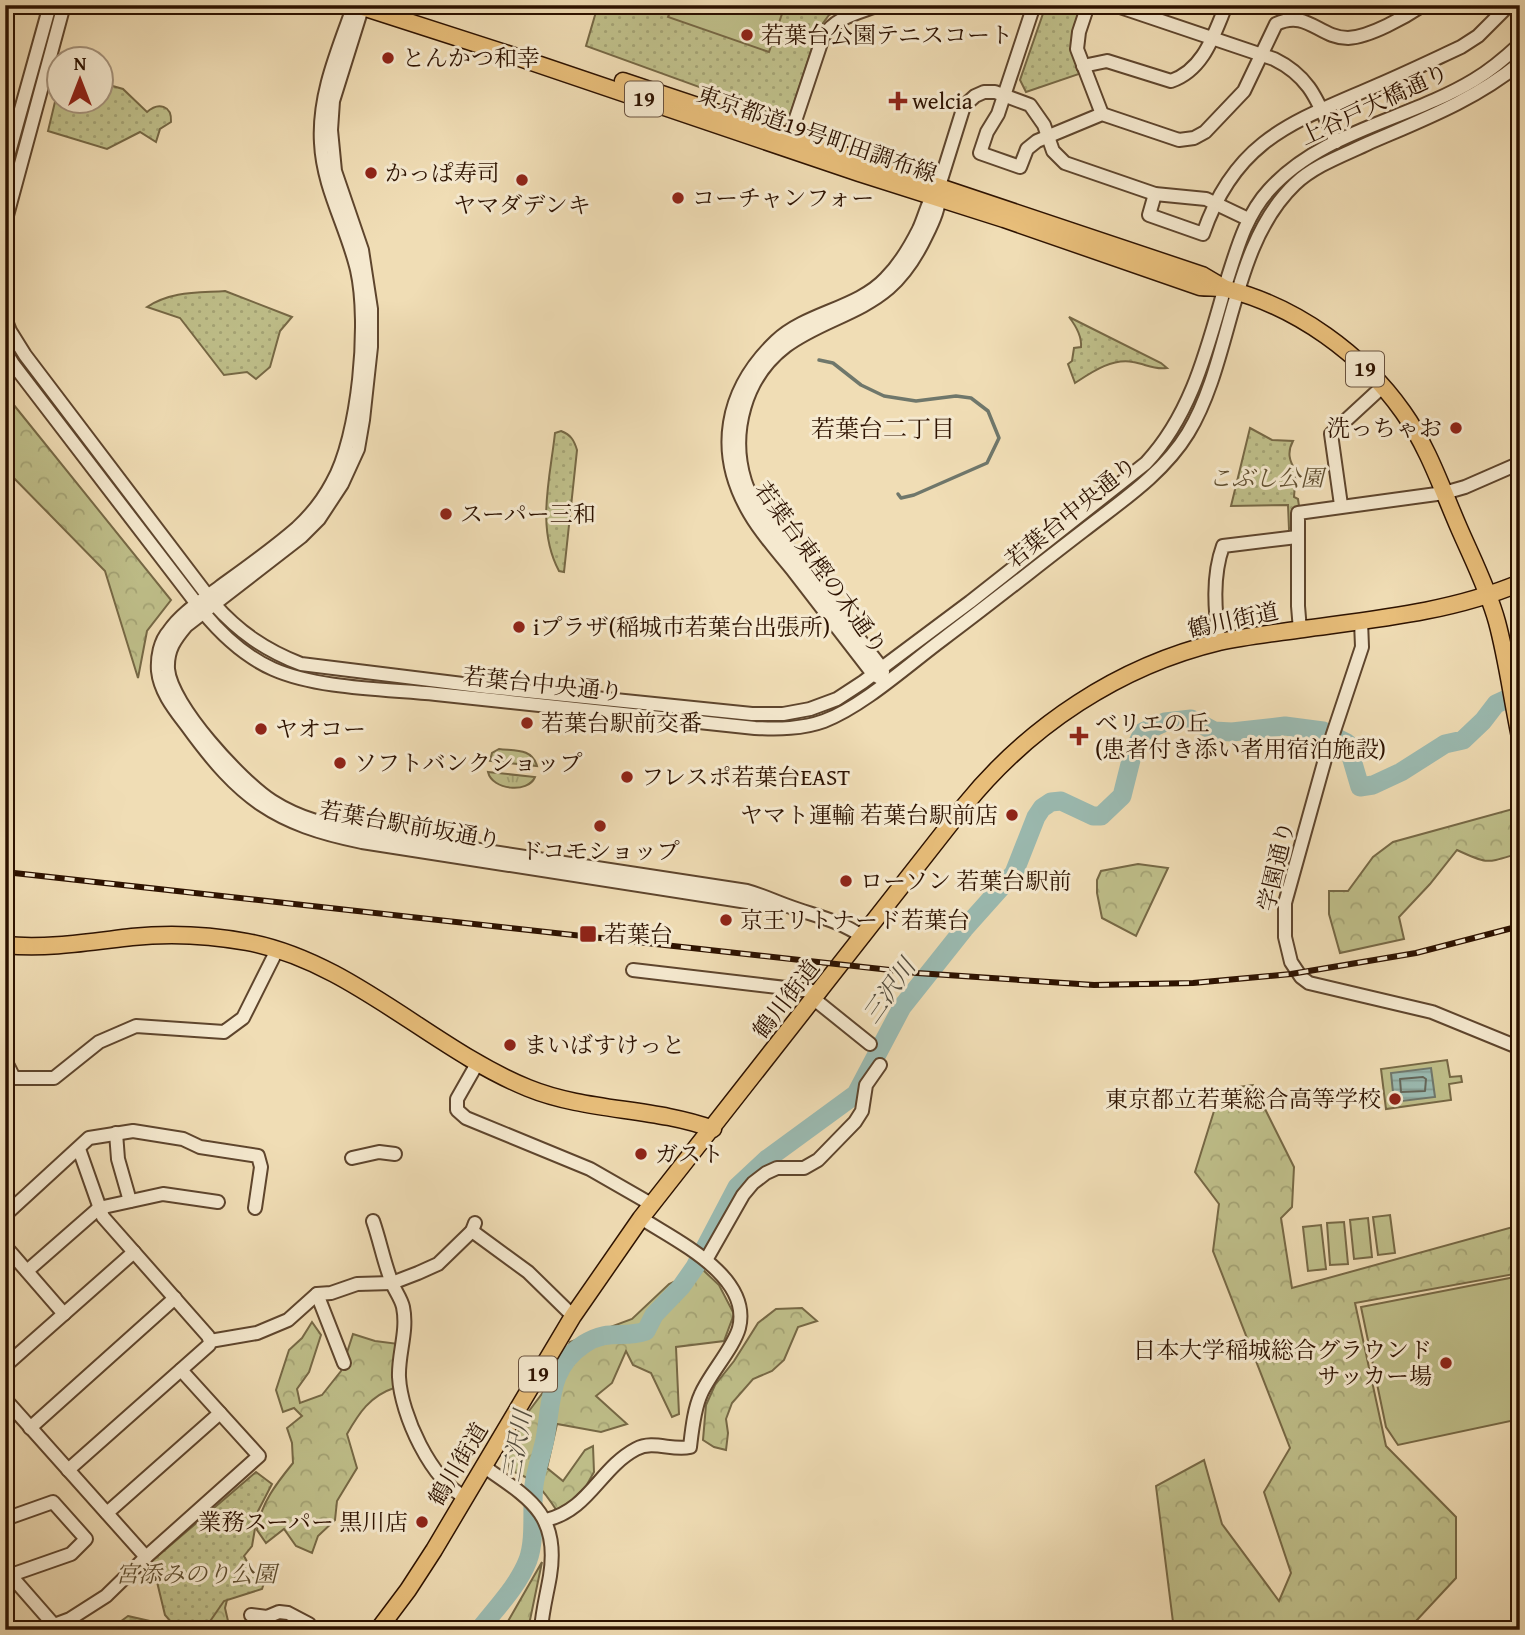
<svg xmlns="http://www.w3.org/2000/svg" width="1525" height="1635" font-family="'Gentium Book Plus','Noto Serif JP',serif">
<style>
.grass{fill:url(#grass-tufts);stroke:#766845;stroke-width:2}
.forest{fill:url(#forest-crowns);stroke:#766845;stroke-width:2}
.cemetery{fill:url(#cemetery-stones);stroke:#766845;stroke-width:2}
.park{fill:url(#park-dots);stroke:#766845;stroke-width:2}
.pitch{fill:#bfbf8a;stroke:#766845;stroke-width:2}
.water{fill:url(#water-rules);stroke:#6f776b;stroke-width:2}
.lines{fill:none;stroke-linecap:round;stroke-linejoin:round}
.shore{stroke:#646659;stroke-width:2}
.stream{stroke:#6f776b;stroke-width:3.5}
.river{stroke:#9bbbb2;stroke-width:19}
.minor-casing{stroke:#5e452d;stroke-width:16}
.major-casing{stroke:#2d1200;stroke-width:19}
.minor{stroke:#f5e9cf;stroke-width:12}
.major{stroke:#e8be7a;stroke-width:16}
.rail-casing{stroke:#2d1200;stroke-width:6}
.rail{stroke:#f5e9cf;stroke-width:3.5;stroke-dasharray:10;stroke-linecap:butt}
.poi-dot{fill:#8f2418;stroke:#f5e9cf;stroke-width:2.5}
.labels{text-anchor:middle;stroke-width:6;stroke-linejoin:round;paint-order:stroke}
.shield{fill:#f5e9cf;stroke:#69523e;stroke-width:2}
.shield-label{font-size:21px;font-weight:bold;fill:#2d1200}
.poi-label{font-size:23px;fill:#2d1200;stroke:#f5e9cf;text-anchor:start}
.street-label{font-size:23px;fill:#2d1200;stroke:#f5e9cf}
.park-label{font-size:23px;font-style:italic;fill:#604f30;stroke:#f5e9cf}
.neighbourhood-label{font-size:24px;fill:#2d1200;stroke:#f5e9cf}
.water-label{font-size:24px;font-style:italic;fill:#544d3e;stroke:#f5e9cf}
</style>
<defs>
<pattern id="grass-tufts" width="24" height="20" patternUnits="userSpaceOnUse" patternTransform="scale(1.75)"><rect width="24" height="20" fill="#bfbf8a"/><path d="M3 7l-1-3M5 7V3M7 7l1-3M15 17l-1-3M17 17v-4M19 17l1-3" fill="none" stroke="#a4a375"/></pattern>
<pattern id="forest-crowns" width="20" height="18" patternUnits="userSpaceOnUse" patternTransform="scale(1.75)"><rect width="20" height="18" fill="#bfbf8a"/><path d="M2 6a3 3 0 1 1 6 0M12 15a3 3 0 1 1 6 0" fill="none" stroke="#a4a375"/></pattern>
<pattern id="cemetery-stones" width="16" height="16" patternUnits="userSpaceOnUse" patternTransform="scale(1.75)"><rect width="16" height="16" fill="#bfbf8a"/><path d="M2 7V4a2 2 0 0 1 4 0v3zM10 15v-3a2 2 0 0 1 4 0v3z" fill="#a4a375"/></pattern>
<pattern id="park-dots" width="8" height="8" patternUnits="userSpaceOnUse" patternTransform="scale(1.75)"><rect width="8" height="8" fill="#bfbf8a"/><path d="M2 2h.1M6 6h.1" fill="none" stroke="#a4a375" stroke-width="1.8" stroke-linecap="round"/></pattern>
<pattern id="water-rules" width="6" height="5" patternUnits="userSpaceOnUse" patternTransform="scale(1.75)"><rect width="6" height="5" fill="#9bbbb2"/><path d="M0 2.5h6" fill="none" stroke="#86a097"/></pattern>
</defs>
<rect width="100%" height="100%" fill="#f0ddb5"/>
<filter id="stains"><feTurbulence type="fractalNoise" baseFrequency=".00286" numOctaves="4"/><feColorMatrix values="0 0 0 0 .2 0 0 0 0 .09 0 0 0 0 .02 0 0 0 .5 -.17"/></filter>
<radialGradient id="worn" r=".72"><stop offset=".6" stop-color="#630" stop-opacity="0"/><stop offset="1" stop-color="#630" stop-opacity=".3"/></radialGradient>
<g class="grass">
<path d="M499,749c16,2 33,-1 38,17l-47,-5 2,-8z"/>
<path d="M488,772l47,5c-7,17 -43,13 -47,-5z"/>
</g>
<g class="forest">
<polygon points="5,394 171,600 147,631 138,678 105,571 5,469"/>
<path d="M1520,807v46c-34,10 -31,12 -63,-3l-27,34 -31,33 5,22 -64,14 -11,-39v-23h19l25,-34 20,-15z"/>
<polygon points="1138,864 1168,868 1136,936 1102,918 1097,893 1097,880 1101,871"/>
<polygon points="1253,1085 1294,1167 1292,1207 1281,1218 1292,1288 1520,1225 1520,1273 1355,1303 1386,1446 1456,1517 1456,1578 1416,1621 1419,1630 1174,1630 1156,1486 1204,1460 1222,1524 1279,1601 1291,1573 1264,1492 1290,1448 1213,1251 1219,1204 1195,1172 1214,1111 1223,1089"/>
<path d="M702,1269l17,16 15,29 -10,27 -48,6 3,67 -7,3 -21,-44 -18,-8 -7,-14 -14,32 -16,13 31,28 -26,8 -44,-8 -10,44 16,13 22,-31 8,-4 1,26 -19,34 -18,5c-15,-23 -22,-32 -48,-41v-21l20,-38 27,-36 14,-33 62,-23 37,-35z"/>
<polygon points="802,1308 817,1321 798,1327 784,1360 772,1371 753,1379 732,1403 726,1419 728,1433 726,1450 714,1447 703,1440 706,1405 715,1385 734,1361 758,1323 776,1309"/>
<path d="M312,1322l9,13 -12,37 -12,17 3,14 22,-8 19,-24 12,-37 22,7 24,3 -5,27v17c-24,8 -35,25 -47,46l10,34 -20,33 -2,19 -17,16 -6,17 -16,-7 -12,-17 -18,14 -9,-13c4,-27 19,-46 36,-67l-1,-20 -5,-15 15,-12 -8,-8 -11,4 -7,-22 13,-40 13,-12z"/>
<polygon points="542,1562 530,1620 531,1630 503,1630"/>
<polygon points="228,1596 225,1608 228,1621 239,1624 243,1630 182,1630"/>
</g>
<polygon class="cemetery" points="128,1616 154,1622 164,1630 109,1630"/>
<g class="park">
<polygon points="598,5 848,5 829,15 818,30 790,115 782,117 586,46"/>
<path d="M1046,5h36c-10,31 -14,37 -3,69l-53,18 -6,-12z"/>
<path d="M102,83l21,6 24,23c11,-10 25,-7 24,10l-11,7 -4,13 -16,-10 -33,17 -59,-18 11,-46 1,17h42z"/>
<path d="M225,291l67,26 -12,14 -10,36 -14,12 -9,-7 -23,3 -44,-57 -33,-11c25,-16 50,-14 78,-16z"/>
<path d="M1069,317l92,46 6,5c-14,2 -21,-4 -34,-6 -21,-4 -41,10 -58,21l-7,-19 4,-3 2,-13 7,-1c1,-11 -5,-21 -12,-30z"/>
<path d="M1250,428l22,12 21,1c-6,11 -4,20 3,30l-2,26 4,2 1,7 -4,2 -2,19 -4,2 -1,-24 -57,1z"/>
<path d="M561,431c10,4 13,9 16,19l-13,122 -5,-1c-23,-43 -9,-92 -4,-138z"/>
<polygon points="256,1472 272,1484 258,1511 252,1546 244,1556 257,1580 264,1583 262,1589 224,1601 204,1630 178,1630 165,1615 152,1561"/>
</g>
<g class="pitch">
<polygon points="673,5 785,5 769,52 668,17"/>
<polygon points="1447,1060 1450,1077 1461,1076 1462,1082 1449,1084 1451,1100 1386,1109 1381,1069"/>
<polygon points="1390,1215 1395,1253 1378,1255 1373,1217"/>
<polygon points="1368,1218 1372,1257 1354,1259 1350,1220"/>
<polygon points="1344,1222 1348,1264 1330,1265 1327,1223"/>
<polygon points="1321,1225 1326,1269 1308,1271 1303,1227"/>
<polygon points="1520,1276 1520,1419 1398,1445 1386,1427 1361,1307"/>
</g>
<polygon class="water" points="1431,1068 1435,1097 1394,1102 1391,1073"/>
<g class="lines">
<polygon class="shore" points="1423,1077 1426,1079 1425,1091 1401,1092 1400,1079"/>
<polyline class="stream" points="819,360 833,363 861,385 884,396 916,401 956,396 971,398 988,411 999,438 987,463 914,495 901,498 898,494"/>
<path class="river" d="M479,1630c17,-22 39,-44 49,-70 8,-23 3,-50 6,-75 2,-15 8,-31 11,-46 7,-37 3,-71 39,-95 25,-16 39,-5 62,-13l8,-16 27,-28 14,-20 42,-80 30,-28 89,-65 46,-87 62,-78 50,-56 22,-56 6,-9 9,-6 10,-1 32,15h8l21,-20 11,-44 10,-20 22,-10 26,-3 23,12 18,1 53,-6 38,5 24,12 13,44 13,-2 28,-13 44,-28 18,-4 20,-19 13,-17 24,-11"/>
<defs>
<g id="minor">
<path d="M354,5c-16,45 -36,90 -33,138 2,45 26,84 36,127 12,53 2,166 -25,213 -9,17 -21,32 -35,45 -24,21 -51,40 -76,58 -18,14 -39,26 -52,45 -9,10 -12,26 -11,40 2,21 17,39 29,55 53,73 87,98 175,116l404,63h17"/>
<path d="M363,5l-30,96 -2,29 4,41 27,79 9,59v38l-8,73 -5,29 -16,35 -23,35 -18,18 -115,89c-11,13 -19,24 -18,43 3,36 73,112 104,132 28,18 58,25 90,31l385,59c15,4 27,10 41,15 27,10 51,14 75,31"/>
<path d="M1034,5l-36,109 -11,18 -7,21 40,14 7,-18 10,-8 65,-27 77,26 15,-2 11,-6 39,-41 32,-67c31,-15 43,14 72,14 22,-1 57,-21 75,-33"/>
<polyline points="1088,5 1079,32 1077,49 1102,114"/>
<path d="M1114,5l160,54c39,19 45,47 62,83"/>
<path d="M1083,66l24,-5 64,20c32,-11 42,-44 54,-73l-8,-3"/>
<path d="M790,136l33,-99c12,-20 35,-24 56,-32"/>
<polyline points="5,167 50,5"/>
<path d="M1155,194l-6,21 54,19c33,-96 91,-112 175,-149 28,-12 55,-25 83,-38l17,-11 31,-31"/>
<polyline points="5,223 64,5"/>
<path d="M5,318l5,13 15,24 189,249c25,28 51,46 87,60l186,23 265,27h31l27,-5 27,-10 26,-17 107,-80 176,-139c47,-50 62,-118 81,-183 10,-31 19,-65 42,-90 53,-59 139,-70 205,-110 17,-10 31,-22 46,-36"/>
<path d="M5,351l8,13 190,248c19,23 43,45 70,57 45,20 114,20 163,25 107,11 213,23 319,34 24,1 47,1 69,-7 39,-15 84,-56 119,-82 47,-35 93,-72 140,-108 37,-29 80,-57 105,-98 45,-74 42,-187 107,-249 20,-19 49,-29 74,-41 53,-23 106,-43 151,-80"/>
<polyline points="1341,505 1331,434 1382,387"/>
<polyline points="1361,621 1362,647 1327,752 1285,903 1285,937 1291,962 1301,977 1309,983 1432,1012 1520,1048"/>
<polyline points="1300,630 1298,606 1298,513 1444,493 1465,487 1520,463"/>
<path d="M1219,642c-4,-31 -7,-66 4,-96l74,-9"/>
<path d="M883,672l-2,-5 -122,-157c-5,-9 -11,-19 -14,-29 -15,-48 0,-104 41,-135 32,-24 73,-32 103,-58 17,-15 28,-33 37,-52 7,-14 15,-31 13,-46"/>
<path d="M880,678l-7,-4c-26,-34 -52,-67 -78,-101 -15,-19 -33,-38 -45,-59 -37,-62 -25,-124 26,-173 31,-29 81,-32 110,-63 14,-14 24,-31 33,-49 7,-15 9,-30 20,-43l25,-80 11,-10 9,-4h11l35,13 14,20 9,26 12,12 90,31 51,5 42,20"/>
<polyline points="633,970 820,992"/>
<polyline points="814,999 870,1044"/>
<polyline points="5,1060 14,1078 54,1078 99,1042 136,1026 224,1032 243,1018 277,950"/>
<polyline points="478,1062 457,1099 457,1110 466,1118 590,1169 651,1204"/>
<polyline points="116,1133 118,1159 130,1201"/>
<polyline points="352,1158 379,1152 395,1154"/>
<polyline points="5,1215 89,1138 133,1131 183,1139 200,1147 258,1156 261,1167 255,1208"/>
<path d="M373,1221c7,20 11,42 19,62 3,8 9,15 11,24 5,24 -5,47 -4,70 2,38 32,103 66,120"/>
<polyline points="475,1223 472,1231 528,1272 573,1316"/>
<polyline points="5,1246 64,1314"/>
<polyline points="706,1260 743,1195 753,1183 766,1173 777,1168 804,1168 818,1160 855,1122 862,1111 866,1085 880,1065"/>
<polyline points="27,1271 99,1208 163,1194 218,1202"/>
<polyline points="317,1294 344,1363"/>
<polyline points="210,1341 257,1333 288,1320 317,1294 331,1293 357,1284 392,1283 418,1273 438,1264 472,1231"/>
<polyline points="5,1366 134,1252"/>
<polyline points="5,1399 146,1557"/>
<polyline points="30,1428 175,1298"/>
<polyline points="5,1455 5,1462"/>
<path d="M483,1466c46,32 77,48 67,110 -3,18 -8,36 -9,54"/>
<polyline points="68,1470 209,1345 210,1341 208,1336 103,1217 79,1149"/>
<polyline points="107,1513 220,1413"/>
<polyline points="5,1519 53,1502 86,1539 71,1554 11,1575"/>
<path d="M546,1520c43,-10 54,-52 90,-71 17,-9 36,2 54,-2 2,-17 4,-38 11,-53 8,-19 33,-47 38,-66 13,-52 -63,-87 -98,-110"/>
<polyline points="5,1569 54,1625 70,1619 106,1596 146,1557 259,1456 181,1370"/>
<polyline points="251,1615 267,1617 279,1612 288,1613 309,1624 312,1630"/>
</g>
<g id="major">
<path d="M356,5l152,49 351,119 145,46 196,68c9,1 18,0 27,2 70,18 135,65 176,123 25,35 39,77 56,116 13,30 29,61 38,94 10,37 15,77 23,115"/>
<polyline points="623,81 1202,275 1224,288"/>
<path d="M5,945c43,4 84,-3 127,-8 38,-4 77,-2 115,5 104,19 185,107 281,146 59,24 125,19 185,41"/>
<path d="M378,1630l30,-40 26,-40 139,-234 68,-98 324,-413c64,-79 154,-139 254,-163 28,-6 56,-9 84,-13 73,-10 148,-17 217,-46"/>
</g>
</defs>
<use href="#minor" class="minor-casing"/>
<use href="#major" class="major-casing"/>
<use href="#minor" class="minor"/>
<use href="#major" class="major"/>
<defs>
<polyline id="rail" points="5,872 917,973 1094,985 1193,983 1291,974 1416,953 1520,926"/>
</defs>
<use href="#rail" class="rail-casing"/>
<use href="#rail" class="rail"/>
</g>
<g class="poi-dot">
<circle cx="747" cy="35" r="7"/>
<circle cx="388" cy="58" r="7"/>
<path d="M894.5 90.5h7v7h7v7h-7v7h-7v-7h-7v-7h7z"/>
<circle cx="371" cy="173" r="7"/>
<circle cx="522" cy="180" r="7"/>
<circle cx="678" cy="198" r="7"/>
<circle cx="1456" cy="428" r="7"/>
<circle cx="446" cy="514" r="7"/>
<circle cx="519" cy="627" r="7"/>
<circle cx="527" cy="723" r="7"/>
<circle cx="261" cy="729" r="7"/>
<path d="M1075.5 725.5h7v7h7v7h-7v7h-7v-7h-7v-7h7z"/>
<circle cx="340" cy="763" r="7"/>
<circle cx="627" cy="777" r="7"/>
<circle cx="1012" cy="815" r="7"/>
<circle cx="600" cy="826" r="7"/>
<circle cx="846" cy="881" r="7"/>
<circle cx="726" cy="920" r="7"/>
<rect x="579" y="925" width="18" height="18" rx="3.5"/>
<circle cx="510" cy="1045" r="7"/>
<circle cx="1395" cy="1099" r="7"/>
<circle cx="641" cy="1154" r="7"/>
<circle cx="1446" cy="1363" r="7"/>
<circle cx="422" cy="1522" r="7"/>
</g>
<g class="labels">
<g class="shield">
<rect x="625" y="81.5" width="38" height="35" rx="5"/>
<rect x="1346" y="351.5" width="38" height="35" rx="5"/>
<rect x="519" y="1356.5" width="38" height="35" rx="5"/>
</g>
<g class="shield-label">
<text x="644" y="106">19</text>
<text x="1365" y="376">19</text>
<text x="538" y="1381">19</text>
</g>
<g class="poi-label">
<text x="761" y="43">若葉台公園テニスコート</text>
<text x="402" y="66">とんかつ和幸</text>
<text x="912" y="109">welcia</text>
<text x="385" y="181">かっぱ寿司</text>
<text x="692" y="206">コーチャンフォー</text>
<text x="522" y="213" text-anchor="middle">ヤマダデンキ</text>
<text x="1442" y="436" text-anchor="end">洗っちゃお</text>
<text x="460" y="522">スーパー三和</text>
<text x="533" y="635">iプラザ(稲城市若葉台出張所)</text>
<text x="541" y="731">若葉台駅前交番</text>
<text x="1095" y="731">ベリエの丘<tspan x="1095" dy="26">(患者付き添い者用宿泊施設)</tspan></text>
<text x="275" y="737">ヤオコー</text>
<text x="354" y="771">ソフトバンクショップ</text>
<text x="641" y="785">フレスポ若葉台EAST</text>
<text x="998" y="823" text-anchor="end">ヤマト運輸 若葉台駅前店</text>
<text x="600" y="859" text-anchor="middle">ドコモショップ</text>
<text x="860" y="889">ローソン 若葉台駅前</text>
<text x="740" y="928">京王リトナード若葉台</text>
<text x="604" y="942">若葉台</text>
<text x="524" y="1053">まいばすけっと</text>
<text x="1381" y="1107" text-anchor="end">東京都立若葉総合高等学校</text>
<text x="655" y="1162">ガスト</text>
<text x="1432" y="1358" text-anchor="end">日本大学稲城総合グラウンド<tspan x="1432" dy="26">サッカー場</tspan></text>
<text x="408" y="1530" text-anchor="end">業務スーパー 黒川店</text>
</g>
<g class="street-label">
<text transform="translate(1374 104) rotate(-25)" y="8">上谷戸大橋通り</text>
<text transform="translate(817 134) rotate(19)" y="8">東京都道19号町田調布線</text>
<text transform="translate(1071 512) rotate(-39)" y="8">若葉台中央通り</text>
<text transform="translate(821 568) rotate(54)" y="8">若葉台東樫の木通り</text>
<text transform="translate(1233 620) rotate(-12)" y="8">鶴川街道</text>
<text transform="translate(543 684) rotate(6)" y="8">若葉台中央通り</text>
<text transform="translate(410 825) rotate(10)" y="8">若葉台駅前坂通り</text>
<text transform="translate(1276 866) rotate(-77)" y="8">学園通り</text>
<text transform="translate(786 999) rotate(-52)" y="8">鶴川街道</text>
<text transform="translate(458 1464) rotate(-59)" y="8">鶴川街道</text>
</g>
<g class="park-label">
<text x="1266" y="486">こぶし公園</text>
<text x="196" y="1582">宮添みのり公園</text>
</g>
<g class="neighbourhood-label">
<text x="883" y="437">若葉台二丁目</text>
</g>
<g class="water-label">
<text transform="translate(889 991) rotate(-55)" y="8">三沢川</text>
<text transform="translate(517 1446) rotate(-80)" y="8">三沢川</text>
</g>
</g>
<rect width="1525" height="1635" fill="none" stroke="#f0ddb5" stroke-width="28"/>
<rect x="7" y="7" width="1511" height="1621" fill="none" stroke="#2d1200" stroke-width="3.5"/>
<rect x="14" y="14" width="1497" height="1607" fill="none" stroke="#2d1200" stroke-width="2"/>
<g transform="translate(80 80)"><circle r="33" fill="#f5e9cf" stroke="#a5937c" stroke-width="2"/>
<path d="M0-5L12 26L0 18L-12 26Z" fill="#8f2418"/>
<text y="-10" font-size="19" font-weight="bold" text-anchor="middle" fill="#2d1200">N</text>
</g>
<rect width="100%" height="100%" filter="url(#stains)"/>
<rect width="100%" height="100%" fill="url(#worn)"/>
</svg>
